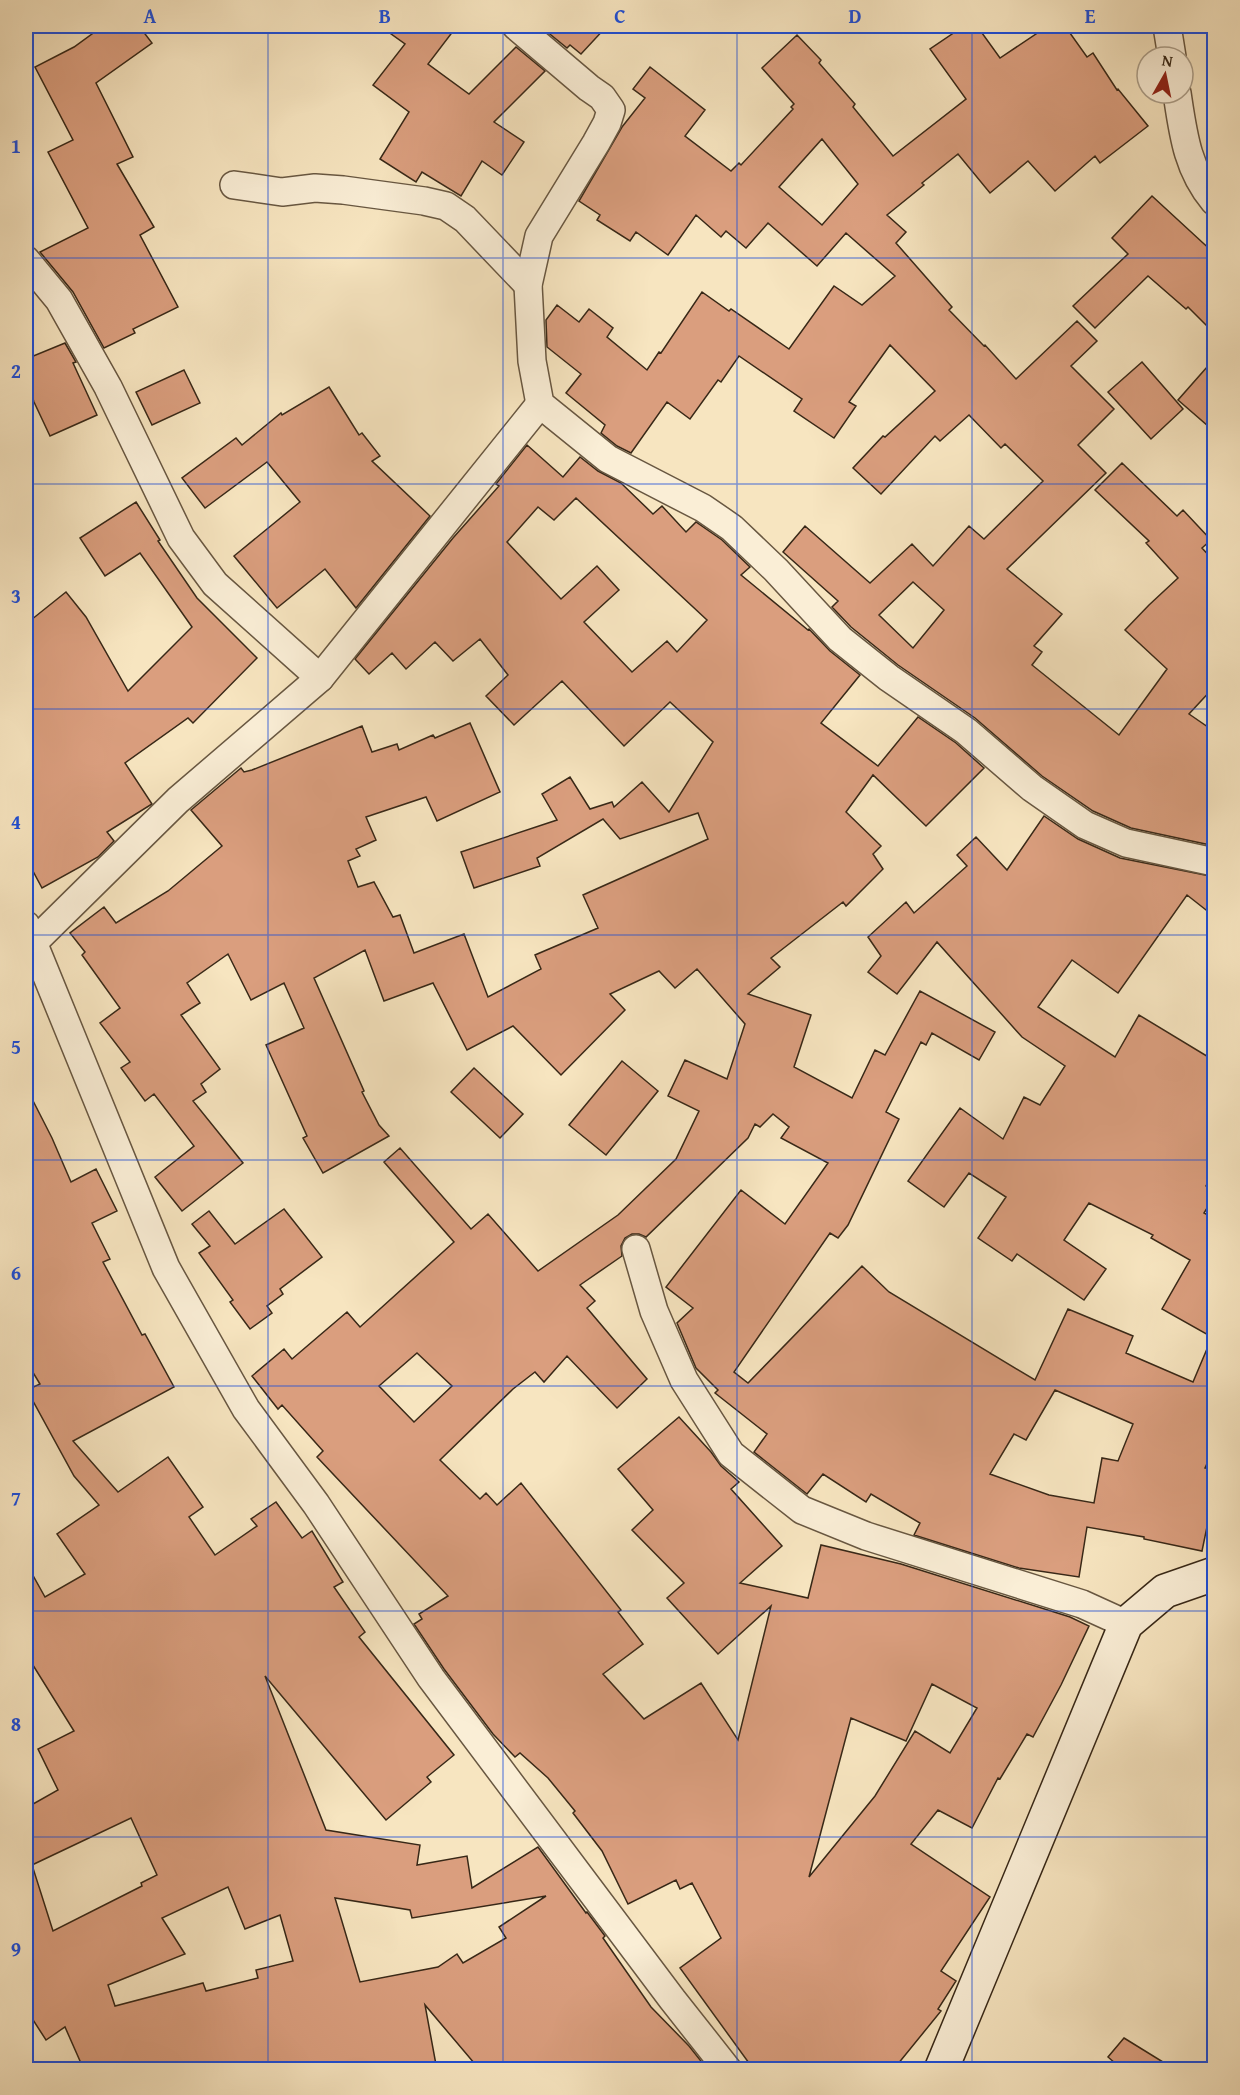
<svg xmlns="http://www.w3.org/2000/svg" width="1240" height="2095" font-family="'Gentium Book Plus',serif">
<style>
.building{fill:#da9e7e;stroke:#382817;stroke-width:1.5;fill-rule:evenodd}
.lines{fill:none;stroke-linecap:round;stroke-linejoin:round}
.minor-casing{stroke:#685741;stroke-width:30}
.secondary-casing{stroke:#382817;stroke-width:36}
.minor{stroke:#faeed6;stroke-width:27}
.secondary{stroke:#faeed6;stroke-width:33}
.grid{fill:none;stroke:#1d4ed8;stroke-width:1.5;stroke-opacity:0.55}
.neatline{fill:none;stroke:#1d4ed8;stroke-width:2}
.grid-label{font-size:20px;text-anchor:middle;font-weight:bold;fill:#1d4ed8}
</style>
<rect width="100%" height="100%" fill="#f7e5c0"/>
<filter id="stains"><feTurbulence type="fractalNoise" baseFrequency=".00333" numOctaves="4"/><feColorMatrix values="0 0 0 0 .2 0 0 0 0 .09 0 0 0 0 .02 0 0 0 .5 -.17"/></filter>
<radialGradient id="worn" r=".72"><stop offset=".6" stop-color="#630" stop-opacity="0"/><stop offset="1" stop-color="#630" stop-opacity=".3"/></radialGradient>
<g class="building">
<polygon points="103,26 139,26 152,43 96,83 133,157 117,164 154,227 140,235 178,307 133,329 135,333 104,348 73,292 40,252 88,228 48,152 73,140 35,67 74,47"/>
<polygon points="380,26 457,26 428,64 469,94 516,47 545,71 494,122 524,142 502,175 482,161 461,196 422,172 416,182 380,159 409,112 373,85 405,44"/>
<polygon points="540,26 607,26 581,54 570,45 567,48"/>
<path d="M964,26h13l23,32 48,-32h17l22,31 6,-4 24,37 1,-1 30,37 -48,37 -5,-7 -40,35 -27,-30 -38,32 -32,-39 -36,29 2,2 -37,30 19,17 -10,11 56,64 -3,3 35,36 1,-1 31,34 61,-58 20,20 -26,25 43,43 -36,36 28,28 -99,96 55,45 -28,32 8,6 -10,13 87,70 48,-66 -42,-39 24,-25 29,-27 -32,-35 3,-2 -54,-51 27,-27 55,53 6,-6 28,30 -9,8 13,14 -1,125 -25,27 26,18v114l-84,-18 -38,-17 -51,-35 -67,-58 -77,-53 -47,-38 -19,-20 6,-6 -55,-49 22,-26 65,57 42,-39 21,22 36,-40 15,13 59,-58 -38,-37 -4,4 -32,-33 -29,26 -5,-5 -54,58 -28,-26 30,-32 2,1 50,-46 -45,-46 -41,57 7,4 -22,32 -40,-27 8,-12 -63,-43 -18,26 -3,-2 -28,39 -23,-17 -36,51 -14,-7 -16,-13 4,-8 -39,-32 15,-19 -34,-27 -1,-27 11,-15 22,17 10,-13 24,19 -6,9 40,33 12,-18 2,1 41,-61 27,19 2,-2 58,40 45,-63 28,19 33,-29 -49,-43 -29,33 -49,-43 -22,25 -20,-17 -5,6 -25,-22 -28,40 -32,-23 -6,9 -33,-21 3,-5 -21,-14 43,-74 23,-29 -12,-9 17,-22 55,43 -20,26 46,35 8,-8 2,2 52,-56 -2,-2 3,-3 -32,-36 35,-33 24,25 -2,3 36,41 -2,3 40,49 73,-57 -36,-50zM822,139l36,45 -36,41 -43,-38zM913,582l31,28 -31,38 -34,-33z"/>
<polygon points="1152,196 1215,254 1215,334 1188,307 1186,309 1148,276 1095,328 1073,306 1128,254 1112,238"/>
<polygon points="65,343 76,362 73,363 97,415 50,436 34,402 26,377 26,359"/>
<polygon points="1215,358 1215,432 1178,400"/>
<polygon points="1142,362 1183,409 1151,439 1108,392"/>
<polygon points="184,370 200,403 152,425 136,392"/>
<polygon points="329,387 359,435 362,433 380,456 372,461 430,516 356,608 325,569 277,608 234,556 300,502 267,462 205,508 182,478 236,438 242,445 281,413 282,415"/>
<path d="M527,445l36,32 17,-20 18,14 23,12 32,31 9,-8 24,26 10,-10 26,18 28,27 -9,8 67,55 1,-1 21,22 30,24 -39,48 57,43 40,-49 38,26 28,25 -58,58 -53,-51 -27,37 35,34 -8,8 10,15 -37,37 -3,-4 -72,56 9,9 -32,27 63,21 -17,52 58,31 23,-48 10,5 35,-64 75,41 -16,28 -47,-27 -6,12 -5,-3 -35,70 13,7 -51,106 -10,13 -8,-5 -96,139 14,11 114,-117 27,26 146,88 33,-71 65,27 -7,17 67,29 19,-45 -50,-28 28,-49 -39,-22 2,-3 -64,-32 -25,37 42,29 -22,31 -67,-46 -5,7 -34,-23 28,-41 -37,-24 -25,34 -36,-26 52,-73 43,31 21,-42 16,8 25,-39 -43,-29 -85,-95 -40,52 -29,-22 13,-16 -13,-19 38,-35 8,11 53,-47 -10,-11 19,-18 31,33 37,-54 34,23 42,19 95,19v40l-28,-22 -69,98 -46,-33 -34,47 77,50 24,-42 76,46v108l-9,17 9,4v5l-11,18 9,5 2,-2v230l-10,22 10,2v18l-13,63 -58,-12v-2l-57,-10 -8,50 -60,-9 -105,-33 6,-12 -49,-29 -5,8 -43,-28 -16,20 -53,-42 13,-18 -52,-41 3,-3 -22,-22 -19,-45 16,-15 -27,-21 75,-97 44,34 43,-61 -47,-25 8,-11 -16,-13 -13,13 -5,-3 -7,14 -102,99 -7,-3h-7l-7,4 -4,8 1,10 -42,29 15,16 -8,7 60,71 -30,29 -50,-52 -23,26 -9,-10 -22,17 -73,71 40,39 6,-6 11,12 24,-22 100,127 -3,2 25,32 -40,30 41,45 57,-36 37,57 33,-134 -53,48 -51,-56 17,-15 -52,-53 21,-20 -35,-41 61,-52 32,35 10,14 18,16 -8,7 51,57 -42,37 68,15 13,-53 80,19 169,53 19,9 -28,59 -28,52 -6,-3 -27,45 -2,-1 -26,50 -34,-18 -27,34 79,53 -49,74 15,10 -18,28 3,2 -48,59h-139l-74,-102 41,-30 -29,-55 -12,6 -4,-9 -48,24 -26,-53 -29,-38 2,-2 -27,-33 -28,-25 -5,4 -22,-23 -49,-65 -30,-45 8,-5 -3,-5 29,-18 -131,-139 6,-6 -41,-46 -4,4 -26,-33 32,-27 8,10 55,-47 13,15 94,-85 -70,-80 16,-14 71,81 17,-15 50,57 80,-56 58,-56 23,-48 -31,-15 17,-36 42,19 18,-55 -48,-55 -22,19 -16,-17 -49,23 15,16 -64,65 -48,-49 -46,24 -34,-67 -49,18 -19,-51 -51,28 50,113 -2,1 17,33 10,11 -66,37 -20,-35 4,-2 -41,-91 38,-17 -20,-45 -33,17 -23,-46 -41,29 13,20 -19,12 39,54 -19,15 5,8 -13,9 50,62 -61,48 -27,-34 39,-31 -40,-52 -9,7 -24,-33 9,-6 -30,-39 20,-15 -38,-53 3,-3 -15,-19 34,-26 12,16 52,-32 54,-45 -31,-36 50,-42 3,4 8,-2 110,-44 10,26 25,-8 2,6 34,-15 2,3 35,-15 30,69 -63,29 -11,-24 -60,20 10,23 -20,9 4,7 -12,5 10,26 16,-5 19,35 7,-2 14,38 50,-19 24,63 53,-28 -6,-14 63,-27 -15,-33 125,-56 -10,-26 -78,26 -17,-20 -66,39 3,8 -66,22 -13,-36 96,-32 -15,-26 28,-17 20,32 22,-7 2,5 28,-25 27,30 44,-70 -43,-40 -46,44 -62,-65 -48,44 -28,-29 22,-21 -28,-36 -27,22 -18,-19 -29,27 -14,-16 -23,21 -14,-15 98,-121 46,-52 -3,-2zM576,498l131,122 -30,32 -10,-11 -35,31 -48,-50 35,-32 -22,-24 -36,33 -54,-57 31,-35 16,13zM417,1353l35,33 -38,36 -35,-36zM1055,1390l78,34 -15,37 -16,-3 -8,45 -45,-8 -59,-21 24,-40 12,6zM932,1684l45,24 -27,45 -35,-22 -40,65 -66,81 42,-159 55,23z"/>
<polygon points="136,502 160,540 158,541 197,598 257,658 193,723 188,718 125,763 152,804 107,832 114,841 98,857 42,888 26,858 26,624 66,592 86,617 128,691 192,627 140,553 105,576 80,538"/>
<polygon points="622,1061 658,1091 606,1155 569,1125"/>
<polygon points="474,1068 523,1114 500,1138 451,1092"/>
<path d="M26,1087l26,51 19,44 25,-13 21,42 -25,12 18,36 -7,3 39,73 3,-1 29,53 -101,54 45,51 50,-35 35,50 -14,10 26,38 42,-29 -6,-7 25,-17 26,36 10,-7 31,51 -9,5 31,45 -6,5 95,118 -27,22 4,5 -45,38 -121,-144 61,154 94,15 -3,20 50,-9 5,32 66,-41 48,66 1,-1 18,24 -2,2 48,69 38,39 19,24h-228l-55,-65 12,65h-353l-19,-43 -19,13 -20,-31v-201l32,-18 -20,-41 36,-18 -48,-77v-91l19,34 40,-23 -28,-40 42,-29 -25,-29 -47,-86 13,-6 -14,-23zM131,1818l26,57 -16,8 1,3 -89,45 -21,-66zM228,1887l17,42 35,-14 13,46 -37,9 2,8 -52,13 -3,-8 -88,23 -7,-21 77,-31 -23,-36zM546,1896l-47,31 7,11 -43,25 -6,-9 -19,13 -78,15 -25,-84 75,12 2,8z"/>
<polygon points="284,1209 322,1257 280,1289 283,1294 267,1306 272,1313 250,1329 230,1302 233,1300 199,1253 210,1246 192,1224 209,1211 235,1244"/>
<polygon points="1124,2038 1176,2070 1123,2070 1108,2057"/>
</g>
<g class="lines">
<defs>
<g id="minor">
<polyline points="516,26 589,88 602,97 611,110 607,123 596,143 539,236 528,285 532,361 540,404 608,459 703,508 732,528 776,570 840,639 889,678 966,731 1032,788 1085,825 1126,843 1214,862"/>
<polyline points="1167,26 1172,57"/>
<path d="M1177,93c6,40 10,76 37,108"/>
<polyline points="234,185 282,192 315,188 343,190 424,201 446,206 465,219 528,285"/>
<polyline points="26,260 59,300 108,387 181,538 215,584 320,678"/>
<polyline points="26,925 166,1268 246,1409 316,1504 431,1678 672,1999 728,2070"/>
<polyline points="33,943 178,800 320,678 540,404"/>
<polyline points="636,1249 654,1311 684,1380 731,1454 802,1510 866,1536 1082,1604 1126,1624"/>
</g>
<polyline id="secondary" points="941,2070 1126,1624 1165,1591 1214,1574"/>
</defs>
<use href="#minor" class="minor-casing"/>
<use href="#secondary" class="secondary-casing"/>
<use href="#minor" class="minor"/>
<use href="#secondary" class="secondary"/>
</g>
<path class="grid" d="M268,26v2044M503,26v2044M737,26v2044M972,26v2044M26,258h1188M26,484h1188M26,709h1188M26,935h1188M26,1160h1188M26,1386h1188M26,1611h1188M26,1837h1188"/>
<rect width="1240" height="2095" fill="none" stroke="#f7e5c0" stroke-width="66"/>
<g transform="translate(1165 75) rotate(9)"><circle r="28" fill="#faeed6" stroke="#ac9f8a" stroke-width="1.5"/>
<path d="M0-4.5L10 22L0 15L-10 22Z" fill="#8f2418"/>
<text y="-9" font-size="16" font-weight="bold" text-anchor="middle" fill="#382817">N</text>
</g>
<rect x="33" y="33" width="1174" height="2029" class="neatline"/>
<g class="grid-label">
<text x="150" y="23">A</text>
<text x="385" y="23">B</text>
<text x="620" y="23">C</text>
<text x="855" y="23">D</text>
<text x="1090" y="23">E</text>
<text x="16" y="153">1</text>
<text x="16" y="378">2</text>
<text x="16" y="603">3</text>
<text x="16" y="829">4</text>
<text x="16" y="1054">5</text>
<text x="16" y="1280">6</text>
<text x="16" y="1505">7</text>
<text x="16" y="1731">8</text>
<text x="16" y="1956">9</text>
</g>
<rect width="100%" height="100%" filter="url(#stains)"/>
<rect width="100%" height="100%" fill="url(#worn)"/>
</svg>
